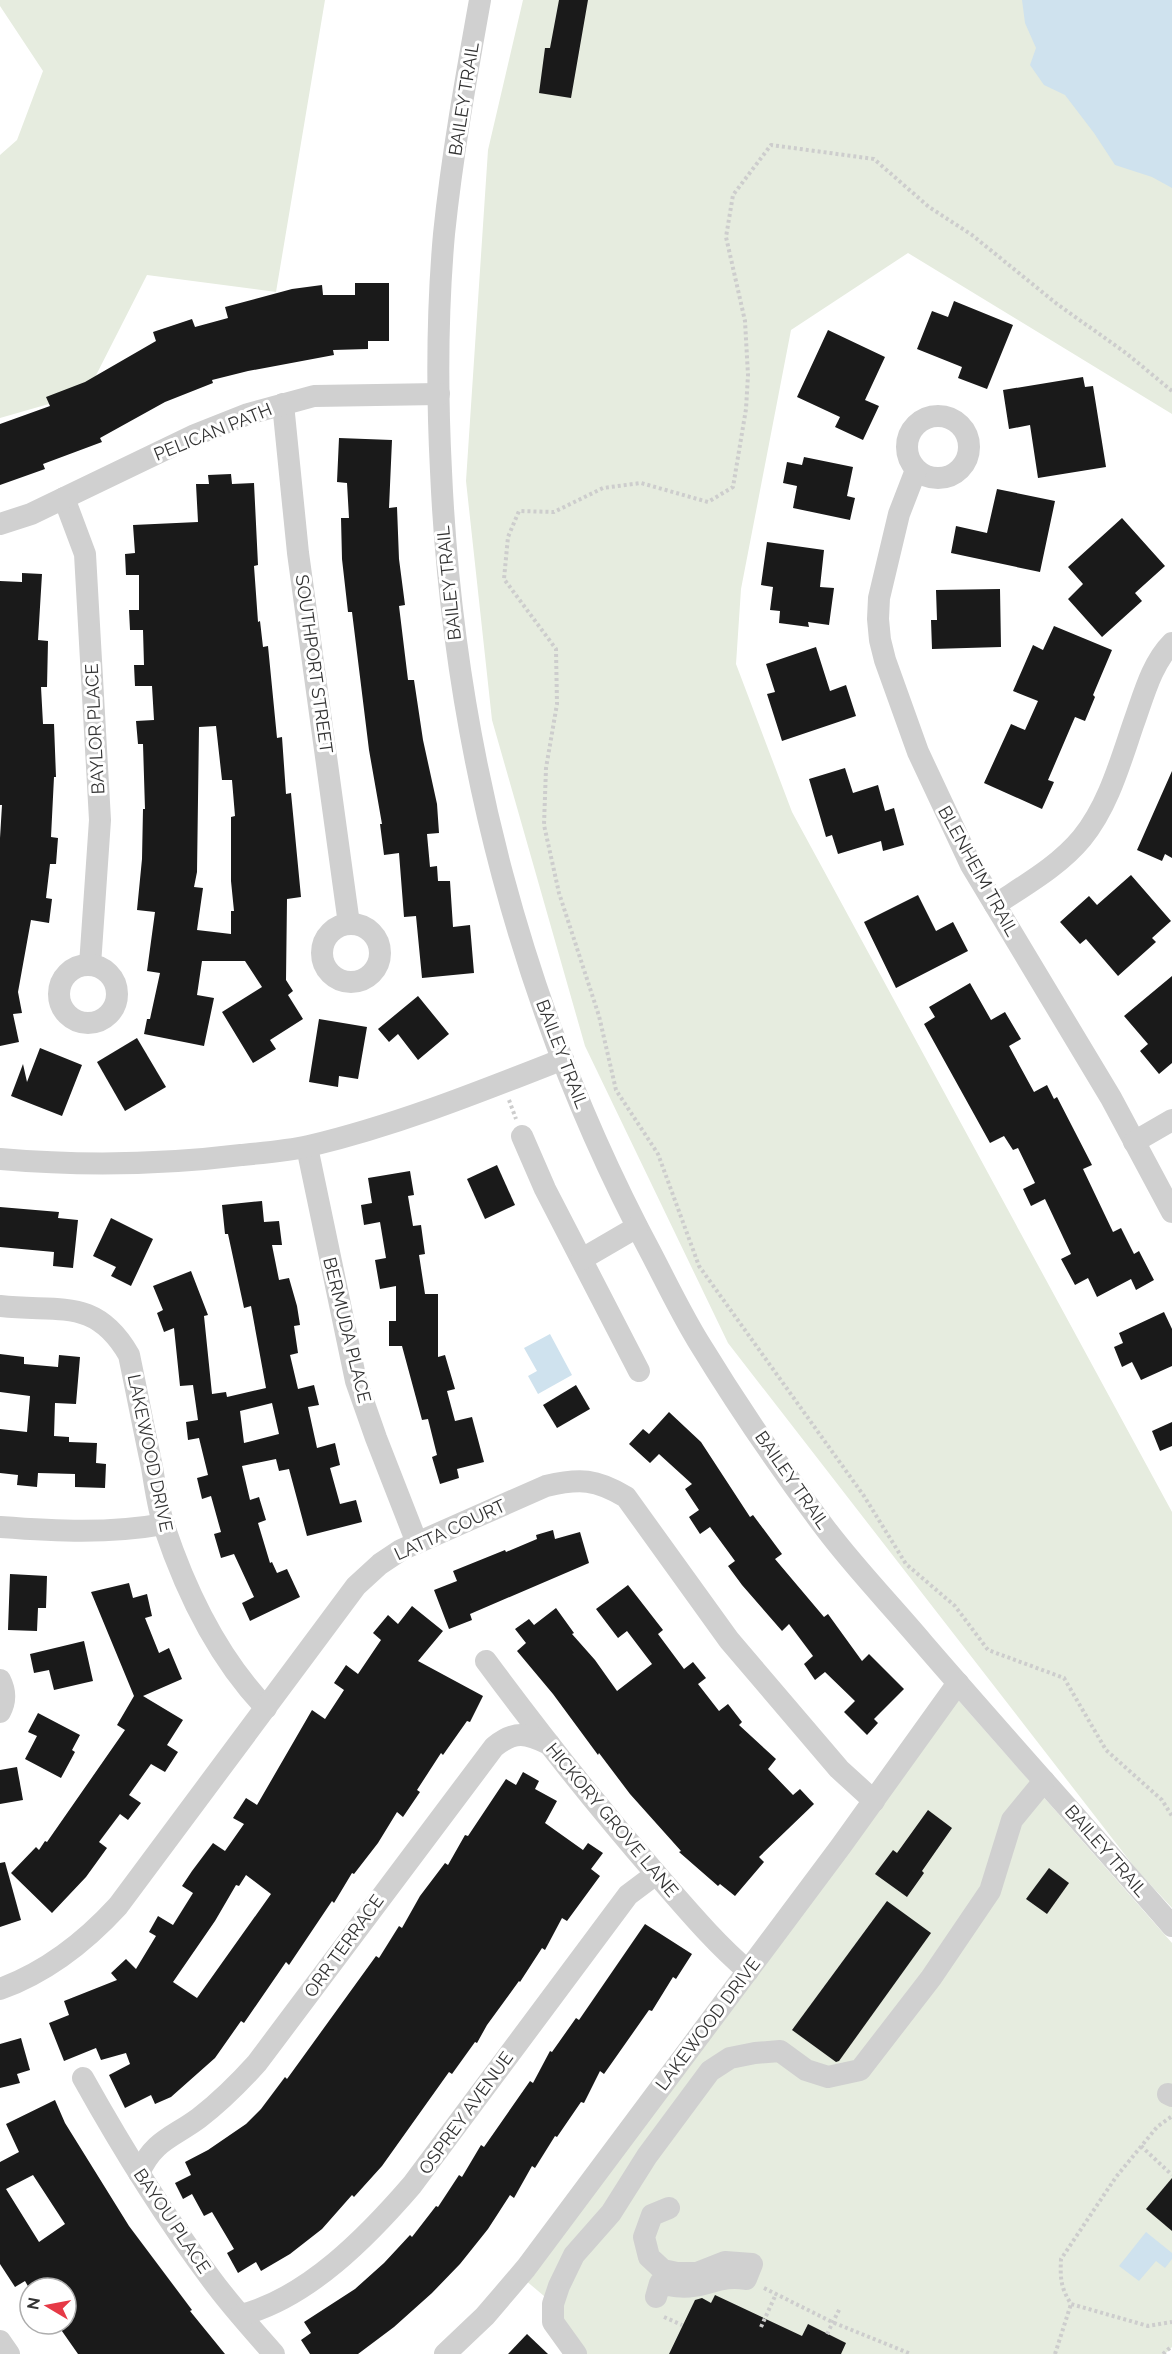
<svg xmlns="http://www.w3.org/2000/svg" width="1172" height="2354" font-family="Raleway,sans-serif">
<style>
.green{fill:#e6ecdf}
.water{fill:#cfe2ee}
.building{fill:#1a1a1a;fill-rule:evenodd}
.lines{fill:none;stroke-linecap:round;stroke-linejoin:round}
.path{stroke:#cdcdcd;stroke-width:4;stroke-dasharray:3 3;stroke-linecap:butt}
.minor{stroke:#d0d0d0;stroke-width:22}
.labels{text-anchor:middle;stroke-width:6;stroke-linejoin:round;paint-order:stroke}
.street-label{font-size:18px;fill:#333;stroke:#fff}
</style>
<rect width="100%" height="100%" fill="#fff"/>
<g class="green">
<polygon points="0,0 325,0 276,292 147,275 87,393 0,418 0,155 17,140 43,71 0,6"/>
<polygon points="523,0 1172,0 1172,414 908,253 791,330 741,589 736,664 792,812 1172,1512 1172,1908 1136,1869 728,1343 585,1046 492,720 466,481 488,150"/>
<polygon points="952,1693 1172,1943 1172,2347 1165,2354 577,2354 544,2296 518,2274"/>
</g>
<g class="water">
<polygon points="1022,0 1172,0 1172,188 1152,177 1115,165 1094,133 1065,95 1044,85 1030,65 1036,48 1025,23"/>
<polygon points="550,1334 572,1375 538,1394 528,1376 537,1371 524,1348"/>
<polygon points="1146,2232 1172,2253 1172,2259 1165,2268 1156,2261 1139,2281 1119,2266"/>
</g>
<g class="building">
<polygon points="559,0 588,0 571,98 539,93 545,48 550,48"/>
<polygon points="355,283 389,283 389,341 368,341 368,349 333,350 334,355 248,371 212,380 213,383 165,402 100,438 102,442 43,464 45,469 0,485 0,424 50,406 46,397 85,382 156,341 153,332 192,319 195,327 228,318 225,307 292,289 322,285 323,295 355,295"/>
<polygon points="954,301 1013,325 987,389 958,378 962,367 917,349 932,311 948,317"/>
<polygon points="828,330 885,357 865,400 879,406 863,440 835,427 840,417 797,397"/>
<polygon points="1083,377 1085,387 1093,386 1106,467 1038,478 1030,425 1009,429 1003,390"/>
<polygon points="339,438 392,440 389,508 397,507 399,559 405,605 399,606 408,680 414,680 423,740 437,804 439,833 427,834 430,867 437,866 438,881 450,881 453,927 470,925 474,973 422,978 416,916 404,917 399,853 384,855 380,824 382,824 369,750 352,612 348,612 342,559 341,518 349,518 347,483 337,482"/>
<polygon points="804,457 853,467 847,496 855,498 850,520 793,508 797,486 783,483 787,462 802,465"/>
<path d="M231,474l1,10 22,-1 4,82 -4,1 4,56 2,-1 3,26 5,-1 9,92 5,-1 4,57 5,-1 10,104 -14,2 -1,81 7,11 -5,4 15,24 -33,21 6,9 -23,14 -31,-51 40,-25 -17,-26h-43l-5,34 17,3 -10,48 -60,-12 3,-15h3l10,-46 -13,-2 8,-59 -18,-2 5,-51 1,-50h2l-2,-65h-5l-2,-23 18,-1 -2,-34h-17l-1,-21h10l-1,-35h-13l-1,-20h10v-35h-13l-1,-21 10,-1 -2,-28 65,-3 -2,-38h13l-1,-9zM216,726l6,54h10l3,36 -4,1v64l3,30h-3v23l-34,-4 6,-42 -9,-1 3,-15 2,-145z"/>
<polygon points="997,489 1055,501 1040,572 951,553 956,526 987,533"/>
<polygon points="1122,518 1165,566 1135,593 1142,601 1102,637 1068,599 1083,584 1068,567"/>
<polygon points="767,542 824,550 820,587 834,588 829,625 808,622 809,627 779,623 780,611 770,610 773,587 761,585"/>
<polygon points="22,573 42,574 38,640 48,641 47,687 41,687 43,724 54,724 56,777 54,777 51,837 58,838 56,864 50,864 46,898 52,899 49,923 31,920 18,992 22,1013 13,1014 19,1042 0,1046 0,838 2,805 0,805 0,581 22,582"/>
<polygon points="1000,589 1001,647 932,649 931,620 937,620 936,590"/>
<polygon points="1054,626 1112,650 1093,695 1095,697 1085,721 1075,717 1048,780 1054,782 1042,809 984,783 1011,724 1025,730 1038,701 1013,691 1033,645 1043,650"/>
<polygon points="816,647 830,691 846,685 856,716 782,741 767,694 775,692 766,664"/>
<polygon points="845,768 853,793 878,785 885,811 894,808 904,845 883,851 881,841 838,854 832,835 826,837 809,779"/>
<polygon points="1172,771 1172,858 1165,854 1162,861 1137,850"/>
<polygon points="1131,875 1171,921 1152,938 1156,942 1118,976 1086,939 1080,944 1060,922 1089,896 1097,905"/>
<polygon points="918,895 936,931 953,922 968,951 896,988 864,922"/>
<polygon points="1172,976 1172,1063 1159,1074 1140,1051 1148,1044 1124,1016"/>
<polygon points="970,983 991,1020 1005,1012 1021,1039 1009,1046 1034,1092 1047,1085 1054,1099 1057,1097 1092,1165 1083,1169 1113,1232 1121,1228 1134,1254 1139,1251 1154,1280 1136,1290 1131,1279 1097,1297 1088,1278 1075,1285 1061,1259 1071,1254 1045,1199 1031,1206 1023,1189 1035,1183 1018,1148 1013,1150 1004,1136 990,1143 924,1024 935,1017 929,1007"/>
<polygon points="418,996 449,1034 418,1060 398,1034 389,1042 378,1029"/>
<polygon points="319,1019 367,1027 358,1079 339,1076 338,1087 309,1082"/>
<polygon points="137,1038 166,1087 125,1111 97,1062"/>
<polygon points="40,1048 82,1065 62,1116 11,1096 23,1064 27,1082"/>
<polygon points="497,1165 515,1205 485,1219 467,1179"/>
<polygon points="410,1171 414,1195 408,1196 413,1226 421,1225 425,1254 419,1255 425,1294 438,1294 438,1357 445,1355 455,1389 447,1391 455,1421 472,1417 484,1462 457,1469 459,1478 440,1484 432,1457 437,1455 428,1419 422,1420 402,1346 389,1346 389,1321 396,1321 396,1286 380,1289 375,1260 386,1258 380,1222 364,1225 361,1205 372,1203 368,1178"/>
<path d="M262,1201l2,21 15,-1 3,24h-10l7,35 10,-2 8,28 3,19 -6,1 4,27 -8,2 8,34 16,-4 5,20 -11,2 9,41 18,-5 5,22 -10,3 10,36 16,-4 6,22 -55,14 -18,-67 -10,2 -3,-12 -34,7 8,34 9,-3 7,23 -8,3 12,40 2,-1 5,11 10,-4 13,28 -50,24 -8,-18 12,-6 -20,-43 -13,4 -7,-24 7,-2 -10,-36 -9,3 -5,-21 11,-3 -9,-37 -11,2 -2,-18 12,-2 -5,-35 -13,1 -6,-58 -10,4 -7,-19 6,-3 -10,-24 38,-15 17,44 -4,1 8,78 14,-2 1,5 39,-9 -15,-82 -7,2 -16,-74h-3l-3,-29zM272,1403l7,31 -35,9 -4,-32z"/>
<polygon points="0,1207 59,1212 58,1218 78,1220 73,1268 53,1266 54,1252 0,1247"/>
<polygon points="111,1218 153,1239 131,1286 111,1276 116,1267 93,1256"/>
<polygon points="1164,1312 1172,1329 1172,1366 1141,1380 1132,1362 1122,1367 1114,1347 1123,1343 1119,1333"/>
<polygon points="0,1354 24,1357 24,1364 58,1367 59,1355 80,1357 76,1404 55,1403 54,1436 69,1437 69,1442 97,1443 96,1463 106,1464 105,1488 75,1487 75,1474 38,1473 37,1487 17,1485 18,1475 0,1473 0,1429 27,1432 30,1396 0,1392"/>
<polygon points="576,1385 590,1409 557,1428 543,1405"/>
<polygon points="669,1412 701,1442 750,1517 753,1515 782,1554 775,1559 824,1617 828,1614 862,1661 869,1654 904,1689 874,1719 878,1723 867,1735 844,1712 855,1701 825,1672 815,1680 804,1664 813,1656 789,1624 782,1631 742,1585 728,1566 735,1561 710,1527 700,1534 689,1517 699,1510 685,1489 692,1484 659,1454 650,1463 629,1444 643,1429 649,1434"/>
<polygon points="1172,1422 1172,1446 1160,1451 1152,1431"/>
<polygon points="553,1530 555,1539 580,1532 589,1563 470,1614 472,1620 449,1629 434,1590 457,1581 453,1571 505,1550 506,1552 537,1539 536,1535"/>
<polygon points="10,1574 47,1576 46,1608 38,1608 37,1631 8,1630"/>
<polygon points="129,1583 133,1598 147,1594 152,1616 145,1618 159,1653 169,1648 182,1679 143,1696 183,1720 167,1745 178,1752 165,1772 151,1764 129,1795 141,1803 128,1820 120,1814 99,1842 107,1848 86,1877 52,1913 11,1873 36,1847 39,1850 45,1841 47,1842 125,1730 117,1725 134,1696 91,1592"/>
<polygon points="628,1585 663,1630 658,1634 684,1669 693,1662 706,1678 698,1684 719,1711 728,1704 742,1722 739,1725 776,1759 768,1769 793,1795 800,1789 814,1804 759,1857 764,1862 735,1896 720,1884 718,1886 679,1852 681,1851 630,1794 599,1753 598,1755 553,1694 517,1651 526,1643 515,1629 529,1619 534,1625 556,1608 574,1633 572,1634 595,1660 617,1691 652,1664 627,1631 618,1638 596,1609"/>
<path d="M412,1606l31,25 -25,30 65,35 -13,26 -3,-1 -24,34 -2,-2 -24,37 3,2 -17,25 -6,-5 -19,31 -24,31 -2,-1 -18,30 -2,-2 -43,64 -3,-3 -42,61 -3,-2 -26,37 -44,39 -16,7 -4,-9 -26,13 -16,-33 21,-11 -4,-11 -25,7 -5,-12 -32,13 -15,-38 20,-8 -5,-14 53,-21 -6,-7 15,-14 10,10 20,-33 -7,-4 9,-16 15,9 20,-32 -11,-7 10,-15 21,-28 12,8 19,-27 -11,-6 13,-20 11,7 55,-95 13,9 19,-29 -10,-7 12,-18 12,9 23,-34 -8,-7 15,-18 10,9zM246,1875l25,19 -74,104 -24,-16 42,-61 21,-36 3,1z"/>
<polygon points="84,1641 93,1681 54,1690 49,1670 34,1673 30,1654"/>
<polygon points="38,1713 80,1735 72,1750 75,1752 61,1778 25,1759 37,1736 28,1732"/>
<polygon points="17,1767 23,1800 0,1804 0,1770"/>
<polygon points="523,1772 539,1781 535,1789 557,1801 545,1823 583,1850 588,1843 603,1853 591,1869 600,1876 567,1921 562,1918 545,1950 542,1948 520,1982 519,1981 487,2025 477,2043 475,2042 452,2074 449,2072 382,2166 354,2197 352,2195 322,2229 290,2254 261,2271 256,2262 238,2273 227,2253 234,2249 212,2212 204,2216 192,2194 183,2199 175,2183 191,2175 185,2162 208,2150 246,2124 261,2109 285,2077 287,2079 376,1956 379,1958 399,1926 402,1928 420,1896 445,1863 448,1865 465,1835 468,1836 506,1779 516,1785"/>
<polygon points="928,1810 952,1828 922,1871 924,1873 907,1897 875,1874 893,1850 897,1853"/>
<polygon points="5,1862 21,1920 0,1927 0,1863"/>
<polygon points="1049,1868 1069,1883 1047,1914 1026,1899"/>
<polygon points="887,1901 931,1933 839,2061 836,2062 792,2030"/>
<polygon points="645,1924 692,1954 676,1979 673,1977 652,2011 649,2010 604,2074 600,2071 584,2103 581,2102 557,2137 555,2136 535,2168 532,2166 514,2198 510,2195 488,2229 460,2264 432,2293 394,2327 358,2354 310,2354 301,2340 311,2333 304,2322 355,2289 384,2263 410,2235 412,2237 436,2206 438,2207 459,2175 462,2177 481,2145 484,2147 530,2081 533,2083 550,2051 552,2052 576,2018 579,2020"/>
<polygon points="21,2038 30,2070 17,2074 20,2083 0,2088 0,2044"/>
<path d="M55,2100l10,23 64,103 63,84 -2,1 35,43h-147l-21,-30h9v-36h-37l-4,-7 -10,6 -15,-23v-102l19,-10 -13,-28zM33,2175l32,49 -26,18 -33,-53z"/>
<polygon points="1172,2178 1172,2231 1146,2209"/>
<polygon points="715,2295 802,2336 808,2324 846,2343 841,2354 669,2354 695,2300 702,2298 711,2303"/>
<polygon points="527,2334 548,2354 508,2354"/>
</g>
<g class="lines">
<g class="path">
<polyline points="1172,391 1126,353 1057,304 972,235 929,207 874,159 771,145 733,195 726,237 745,321 748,375 746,409 733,487 708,502 641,483 603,488 554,512 519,511 508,537 504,579 556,649 557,704 546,768 544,825 559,893 599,1016 616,1090 658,1154 699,1266 864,1496 906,1564 955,1606 988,1650 1064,1678 1106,1750 1162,1800 1172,1816"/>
<polyline points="509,1100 516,1119"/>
<path d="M1171,2117l-14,10 -41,50 -55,82c-1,20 0,29 10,45l77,22 24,-4"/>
<polyline points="1141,2146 1172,2175"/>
<polyline points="764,2288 832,2322 911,2354"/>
<polyline points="664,2317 682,2325"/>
<polyline points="761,2327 776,2294"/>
<polyline points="827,2334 840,2308"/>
<polyline points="1055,2354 1071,2304"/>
<polyline points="1163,2354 1172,2346"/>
</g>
<g class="minor">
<path d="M480,0c-14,78 -28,156 -36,234 -7,79 -7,159 -3,237 12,274 82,543 211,784 15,29 29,58 46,86 39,64 82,127 127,187 30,40 66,77 98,115 82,95 166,188 249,283"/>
<polyline points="283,404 298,553 349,924"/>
<circle cx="938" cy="447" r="31"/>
<polyline points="916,470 899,514 879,598 878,619 880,640 885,660 918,752 971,865 1111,1098 1172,1212"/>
<polyline points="64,498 85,554 100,820 90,965"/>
<polyline points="0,524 31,514 195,435 248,414 314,396 439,394"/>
<path d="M995,905c30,-20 64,-39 87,-67 26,-32 38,-75 51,-113 10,-27 18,-61 39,-82"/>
<circle cx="351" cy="953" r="29"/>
<circle cx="88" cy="994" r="29"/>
<polyline points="522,1136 545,1189 639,1371"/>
<polyline points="1134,1142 1172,1120"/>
<polyline points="307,1147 356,1381 376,1438 417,1543"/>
<path d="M0,1159c81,7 160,6 241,-4 22,-2 46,-4 68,-9 88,-21 170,-54 254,-87"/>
<polyline points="582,1259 637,1227"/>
<path d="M0,1306c58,7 95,-10 129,49 8,38 15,75 23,112 3,19 6,40 12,59 22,66 53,131 102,182"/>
<path d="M0,1527c55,4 109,7 164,-3"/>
<path d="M486,1661c54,73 111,145 171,214 29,33 57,67 91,96"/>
<path d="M0,1680c5,10 6,21 0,32"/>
<path d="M0,1989c47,-17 85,-47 118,-83l238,-320 24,-22 21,-14 145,-64c34,-8 50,-7 80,11l103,143 110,129 35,32"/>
<path d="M83,2078c39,70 81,138 129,202 19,26 41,50 62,74"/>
<polyline points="1168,2094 1172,2096"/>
<path d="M139,2173c15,-33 33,-35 60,-55 22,-17 40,-35 58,-55l237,-316c21,-17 32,-14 55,-3"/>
<path d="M656,2297l4,-14c12,3 22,5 34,3 20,-3 30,-11 52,-7l6,-15 -27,-2 -28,11h-20l-14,-3 -14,-13 -5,-20 8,-22 17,-7"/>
<path d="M241,2315c67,-17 127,-79 171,-130l216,-290 28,-21"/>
<polyline points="0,2341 9,2354"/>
<polyline points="445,2354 485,2316 526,2268 841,1846 958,1683"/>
<polyline points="576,2354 553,2322 553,2304 559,2286 574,2255 611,2213 647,2156 710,2071 730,2058 755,2053 780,2051 806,2070 828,2077 860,2070 931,1978 990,1891 1012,1820 1044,1781"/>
</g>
</g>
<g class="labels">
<g class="street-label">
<text transform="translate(464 99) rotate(-81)" y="6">BAILEY TRAIL</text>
<text transform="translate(213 432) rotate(-22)" y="6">PELICAN PATH</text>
<text transform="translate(449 583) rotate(-96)" y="6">BAILEY TRAIL</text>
<text transform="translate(314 664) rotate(82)" y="6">SOUTHPORT STREET</text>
<text transform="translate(95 729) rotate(-93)" y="6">BAYLOR PLACE</text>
<text transform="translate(978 871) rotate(61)" y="6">BLENHEIM TRAIL</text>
<text transform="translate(562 1054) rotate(69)" y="6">BAILEY TRAIL</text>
<text transform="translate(347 1330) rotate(76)" y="6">BERMUDA PLACE</text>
<text transform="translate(150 1453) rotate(78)" y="6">LAKEWOOD DRIVE</text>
<text transform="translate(792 1480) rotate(55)" y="6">BAILEY TRAIL</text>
<text transform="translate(450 1530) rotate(-25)" y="6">LATTA COURT</text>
<text transform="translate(612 1820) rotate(50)" y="6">HICKORY GROVE LANE</text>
<text transform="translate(1106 1851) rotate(49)" y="6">BAILEY TRAIL</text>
<text transform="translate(344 1946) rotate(-54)" y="6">ORR TERRACE</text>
<text transform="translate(708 2024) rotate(-53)" y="6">LAKEWOOD DRIVE</text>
<text transform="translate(466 2113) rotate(-54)" y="6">OSPREY AVENUE</text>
<text transform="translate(172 2221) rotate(56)" y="6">BAYOU PLACE</text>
</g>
</g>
<g transform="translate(48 2306) rotate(280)"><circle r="28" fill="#ffffff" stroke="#adadad" stroke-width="1.5"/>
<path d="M0-4.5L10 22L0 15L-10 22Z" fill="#e63946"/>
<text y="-9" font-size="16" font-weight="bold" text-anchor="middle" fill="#333333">N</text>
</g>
</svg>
